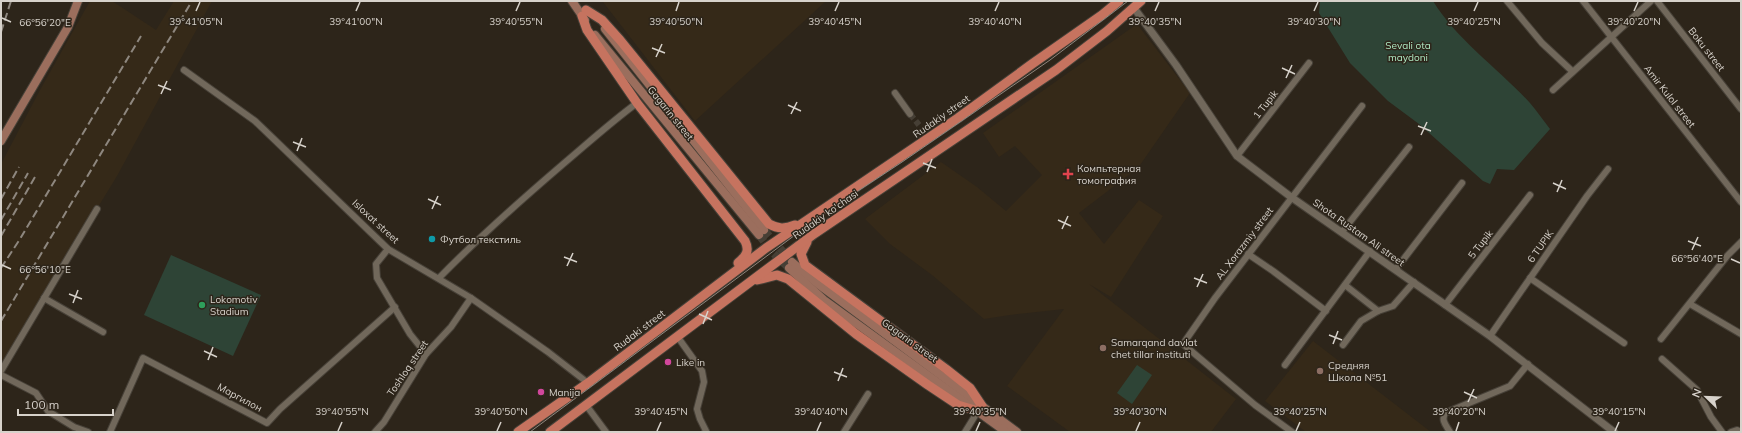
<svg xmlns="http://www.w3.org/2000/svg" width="1742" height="433" font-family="Mulish,sans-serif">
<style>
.built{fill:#352918}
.green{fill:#2e4436}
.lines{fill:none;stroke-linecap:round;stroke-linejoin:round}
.minor-tunnel{stroke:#463f35;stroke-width:6;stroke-dasharray:6 3;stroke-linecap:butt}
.secondary-tunnel{stroke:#463f35;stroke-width:8;stroke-dasharray:8 4;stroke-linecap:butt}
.minor-casing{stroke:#474138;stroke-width:8}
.tertiary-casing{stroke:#474138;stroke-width:9}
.secondary-casing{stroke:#474138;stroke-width:10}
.primary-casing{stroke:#474138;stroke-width:11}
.minor{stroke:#71685b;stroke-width:6}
.tertiary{stroke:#71685b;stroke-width:7}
.secondary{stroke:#9b6e5d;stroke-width:8}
.primary{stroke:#c6735f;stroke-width:9}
.tram{stroke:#8e877f;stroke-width:1}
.rail{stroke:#8e877f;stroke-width:2;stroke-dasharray:8 4;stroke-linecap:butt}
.ticks{fill:none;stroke:#d7d2cb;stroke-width:1.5}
.health-dot{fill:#e0444e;stroke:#2d251a;stroke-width:1.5}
.culture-dot{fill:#0f9aa8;stroke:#2d251a;stroke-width:1.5}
.leisure-dot{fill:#2e9e5b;stroke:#2d251a;stroke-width:1.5}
.education-dot{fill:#8d6e63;stroke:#2d251a;stroke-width:1.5}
.hotel-dot{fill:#d1479c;stroke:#2d251a;stroke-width:1.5}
.labels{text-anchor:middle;stroke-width:3;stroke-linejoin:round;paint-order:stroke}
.park-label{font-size:10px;fill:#afeac4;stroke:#2d251a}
.street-label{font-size:10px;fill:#d7d2cb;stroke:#2d251a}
.poi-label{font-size:10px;fill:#d7d2cb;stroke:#2d251a;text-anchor:start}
.ticks-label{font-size:10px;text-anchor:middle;fill:#d7d2cb;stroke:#2d251a;stroke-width:3;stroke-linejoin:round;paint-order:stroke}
</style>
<rect width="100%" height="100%" fill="#2d251a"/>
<g class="built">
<polygon points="90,1 112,1 156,30 174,1 212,1 117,176 1,366 1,164 40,90"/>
<polygon points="604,1 826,1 695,121 603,2"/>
<polygon points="1137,24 1190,93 1138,168 1079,213 1104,244 1139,200 1163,216 1111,297 1089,284 1236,399 1211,432 1070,432 1007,386 1064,309 1010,315 984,319 932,275 890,244 865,219 941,162 977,187 1006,211 1042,175 1015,146 999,157 983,133"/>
<polygon points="1313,341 1431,432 1306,432 1265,401"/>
</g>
<g class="green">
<path d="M1320,1h113c23,38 67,69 97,102 7,8 13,17 20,26l-36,41 -17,-1 -7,15 -7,-3 -64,-57 -31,-23 -38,-38 -31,-50z"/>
<polygon points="171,255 261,295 233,356 144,315"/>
<polygon points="1137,365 1152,375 1132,404 1117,393"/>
</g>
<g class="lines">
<polyline class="minor-tunnel" points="910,114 919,125"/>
<g class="secondary-tunnel">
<polyline points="764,230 792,262"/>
<polyline points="759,235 772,252 789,268"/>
</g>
<defs>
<g id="minor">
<polyline points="1507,1 1542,43 1572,71"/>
<polyline points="1583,1 1741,202"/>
<polyline points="1657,1 1741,109"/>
<polyline points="184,70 255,121 388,249 471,298 548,352 588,383"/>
<polyline points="1553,90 1651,1"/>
<polyline points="895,93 910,114"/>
<polyline points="1237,156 1309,63"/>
<polyline points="1342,232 1409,147"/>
<polyline points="388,249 376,264 377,278 410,334 426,354"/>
<polyline points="1248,254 1273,271 1326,311"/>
<polyline points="1396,269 1462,183"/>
<path d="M439,278c39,-40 81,-77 123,-113 25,-21 49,-43 75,-62"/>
<polyline points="1530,278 1624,343"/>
<polyline points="1345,285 1378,311"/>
<polyline points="44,298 103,332"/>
<polyline points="1690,304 1741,334"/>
<polyline points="1445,305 1530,195"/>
<polyline points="677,336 702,371 704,382 697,409 700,419 706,431 705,432"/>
<polyline points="1490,336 1587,196 1608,169"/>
<polyline points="1661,339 1728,255 1741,242"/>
<polyline points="1343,345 1361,321 1378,311 1393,306 1414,282"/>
<polyline points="1662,359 1697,390 1711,417 1722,432"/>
<polyline points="1285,365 1370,251"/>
<polyline points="1,371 97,209"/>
<polyline points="1,375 36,393 48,411 74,427 88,432"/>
<polyline points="586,405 606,432"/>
<polyline points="110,432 143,358 267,423 280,409 395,307"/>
<polyline points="375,432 384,422 426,354 451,327 471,298"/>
<polyline points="844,432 868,394"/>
<polyline points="965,432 978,411"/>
<polyline points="1292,432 1255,405 1183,344 1215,298 1362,106"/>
<path d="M1450,432c-4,-7 -9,-11 -5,-19l65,-27 18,-22"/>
<polyline points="1731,432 1737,430 1741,432"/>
</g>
<polyline id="tertiary" points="1134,8 1176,65 1237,156 1291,197 1490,336 1614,432"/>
<g id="secondary">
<polyline points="572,1 585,20"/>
<polyline points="605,29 764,230"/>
<polyline points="595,35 759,235"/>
<polyline points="1,141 68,27 78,1"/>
<polyline points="792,262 818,284 1017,432"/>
<polyline points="789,268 824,300 1006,432"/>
</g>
<g id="primary">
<path d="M586,10l16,10 18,20 149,184c9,5 16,5 26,1"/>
<path d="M582,16l5,14 50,73 108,138c5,10 1,15 -7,22"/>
<polyline points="807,242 801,254 805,265 946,369 970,388 982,406"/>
<polyline points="757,280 777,275 788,279 856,334 928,385 958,405 978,411"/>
<polyline points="518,432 588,383 766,248 958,118 1032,64 1102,15 1119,1"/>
<polyline points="550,432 814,234 1056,70 1107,31 1141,1"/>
</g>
</defs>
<use href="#minor" class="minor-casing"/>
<use href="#tertiary" class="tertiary-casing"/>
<use href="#secondary" class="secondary-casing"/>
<use href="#primary" class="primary-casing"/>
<use href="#minor" class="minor"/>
<use href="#tertiary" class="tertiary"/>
<use href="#secondary" class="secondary"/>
<use href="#primary" class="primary"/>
<polyline class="tram" points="530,432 826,212 902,162 1050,60 1128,1"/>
<g class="rail">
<polyline points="1,32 11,1"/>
<polyline points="1,199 19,167"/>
<polyline points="1,220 28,173"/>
<polyline points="1,236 35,177"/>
<polyline points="1,268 20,239 141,36"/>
<polyline points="1,321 192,1"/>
</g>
</g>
<path class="ticks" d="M196,11l4,-9M356,11l4,-9M516,11l4,-9M676,11l3,-9M835,11l4,-9M995,11l4,-9M1155,11l4,-9M1314,11l4,-9M1474,11l4,-9M1634,11l4,-9M2,18l9,4M652,48l13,5M656,57l6,-13M1282,68l13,6M1286,78l6,-13M158,85l13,5M161,94l6,-13M788,105l13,6M791,114l6,-12M1418,126l13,5M1421,135l6,-13M293,142l13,5M297,151l5,-13M923,163l13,5M927,172l5,-13M1553,183l13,6M1557,192l5,-12M428,199l13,6M432,209l6,-13M1058,220l13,6M1062,229l6,-13M1688,241l13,5M1692,250l6,-13M564,257l13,5M1731,259l9,4M2,265l9,4M567,266l6,-13M1194,278l13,5M1197,287l6,-13M69,294l13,5M73,303l5,-13M699,314l13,6M703,324l5,-13M1329,335l13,5M1333,344l5,-13M204,351l13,6M208,360l5,-13M834,372l13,5M838,381l5,-13M1464,392l13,6M1468,402l6,-13M338,431l4,-9M497,431l4,-9M657,431l4,-9M817,431l4,-9M976,431l4,-9M1136,431l4,-9M1296,431l4,-9M1456,431l3,-9M1615,431l4,-9"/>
<path class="health-dot" d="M1066 168h4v4h4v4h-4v4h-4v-4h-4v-4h4z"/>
<circle class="culture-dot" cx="432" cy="239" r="4"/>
<circle class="leisure-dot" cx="202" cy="305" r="4"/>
<g class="education-dot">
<circle cx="1103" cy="348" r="4"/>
<circle cx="1320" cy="371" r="4"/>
</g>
<g class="hotel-dot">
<circle cx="668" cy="362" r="4"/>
<circle cx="541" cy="392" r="4"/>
</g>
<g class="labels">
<g class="park-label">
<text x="1408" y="49">Sevali ota<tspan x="1408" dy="12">maydoni</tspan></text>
</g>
<g class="street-label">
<text transform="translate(1707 49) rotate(52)" y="4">Boku street</text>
<text transform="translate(1670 96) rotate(52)" y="4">Amir Kulol street</text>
<text transform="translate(1265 104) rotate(-52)" y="4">1 Tupik</text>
<text transform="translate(671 113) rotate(51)" y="4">Gagarin street</text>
<text transform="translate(941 116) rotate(-35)" y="4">Rudakiy street</text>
<text transform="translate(825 214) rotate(-35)" y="4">Rudakiy ko'chasi</text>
<text transform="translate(376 221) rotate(43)" y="4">Isloxat street</text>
<text transform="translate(1359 232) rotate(35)" y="4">Shota Rustam Ali street</text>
<text transform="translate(1244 243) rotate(-53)" y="4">AL Xorazmiy street</text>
<text transform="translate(1480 244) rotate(-52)" y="4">5 Tupik</text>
<text transform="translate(1540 246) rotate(-55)" y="4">6 TUPIK</text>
<text transform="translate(639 330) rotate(-37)" y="4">Rudaki street</text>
<text transform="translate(910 340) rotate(36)" y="4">Gagarin street</text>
<text transform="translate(407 368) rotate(-56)" y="4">Toshloq street</text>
<text transform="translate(240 397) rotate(28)" y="4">Маргилон</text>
</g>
<g class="poi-label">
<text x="1077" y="172">Компьтерная<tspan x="1077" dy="12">томография</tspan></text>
<text x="440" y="243">Футбол текстиль</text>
<text x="210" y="303">Lokomotiv<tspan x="210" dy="12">Stadium</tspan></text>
<text x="1111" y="346">Samarqand davlat<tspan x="1111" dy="12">chet tillar instituti</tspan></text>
<text x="676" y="366">Like in</text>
<text x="1328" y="369">Средняя<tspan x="1328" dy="12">Школа №51</tspan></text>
<text x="549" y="396">Manija</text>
</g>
</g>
<g class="ticks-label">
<text x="356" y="25">39°41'00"N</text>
<text x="835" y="25">39°40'45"N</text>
<text x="1314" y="25">39°40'30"N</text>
<text x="1634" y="25">39°40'20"N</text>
<text x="196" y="25">39°41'05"N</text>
<text x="516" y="25">39°40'55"N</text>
<text x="676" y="25">39°40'50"N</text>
<text x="995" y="25">39°40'40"N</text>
<text x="1155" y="25">39°40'35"N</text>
<text x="1474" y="25">39°40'25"N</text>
<text x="45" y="26">66°56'20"E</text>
<text x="1697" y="262">66°56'40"E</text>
<text x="45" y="273">66°56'10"E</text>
<text x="342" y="415">39°40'55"N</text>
<text x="501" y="415">39°40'50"N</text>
<text x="661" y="415">39°40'45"N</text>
<text x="821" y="415">39°40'40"N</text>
<text x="980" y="415">39°40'35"N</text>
<text x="1140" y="415">39°40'30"N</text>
<text x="1300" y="415">39°40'25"N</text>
<text x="1459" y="415">39°40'20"N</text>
<text x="1619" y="415">39°40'15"N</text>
</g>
<rect width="1742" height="433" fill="none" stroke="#d7d2cb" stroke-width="4"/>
<g transform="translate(1706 397) rotate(293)" stroke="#2d251a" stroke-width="3" paint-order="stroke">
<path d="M0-3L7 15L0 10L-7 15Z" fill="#d7d2cb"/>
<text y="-6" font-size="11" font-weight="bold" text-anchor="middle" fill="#d7d2cb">N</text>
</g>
<path d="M18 409v6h95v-6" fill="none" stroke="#d7d2cb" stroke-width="2"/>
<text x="24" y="409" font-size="12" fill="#d7d2cb" stroke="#2d251a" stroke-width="3" paint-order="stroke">100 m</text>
</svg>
